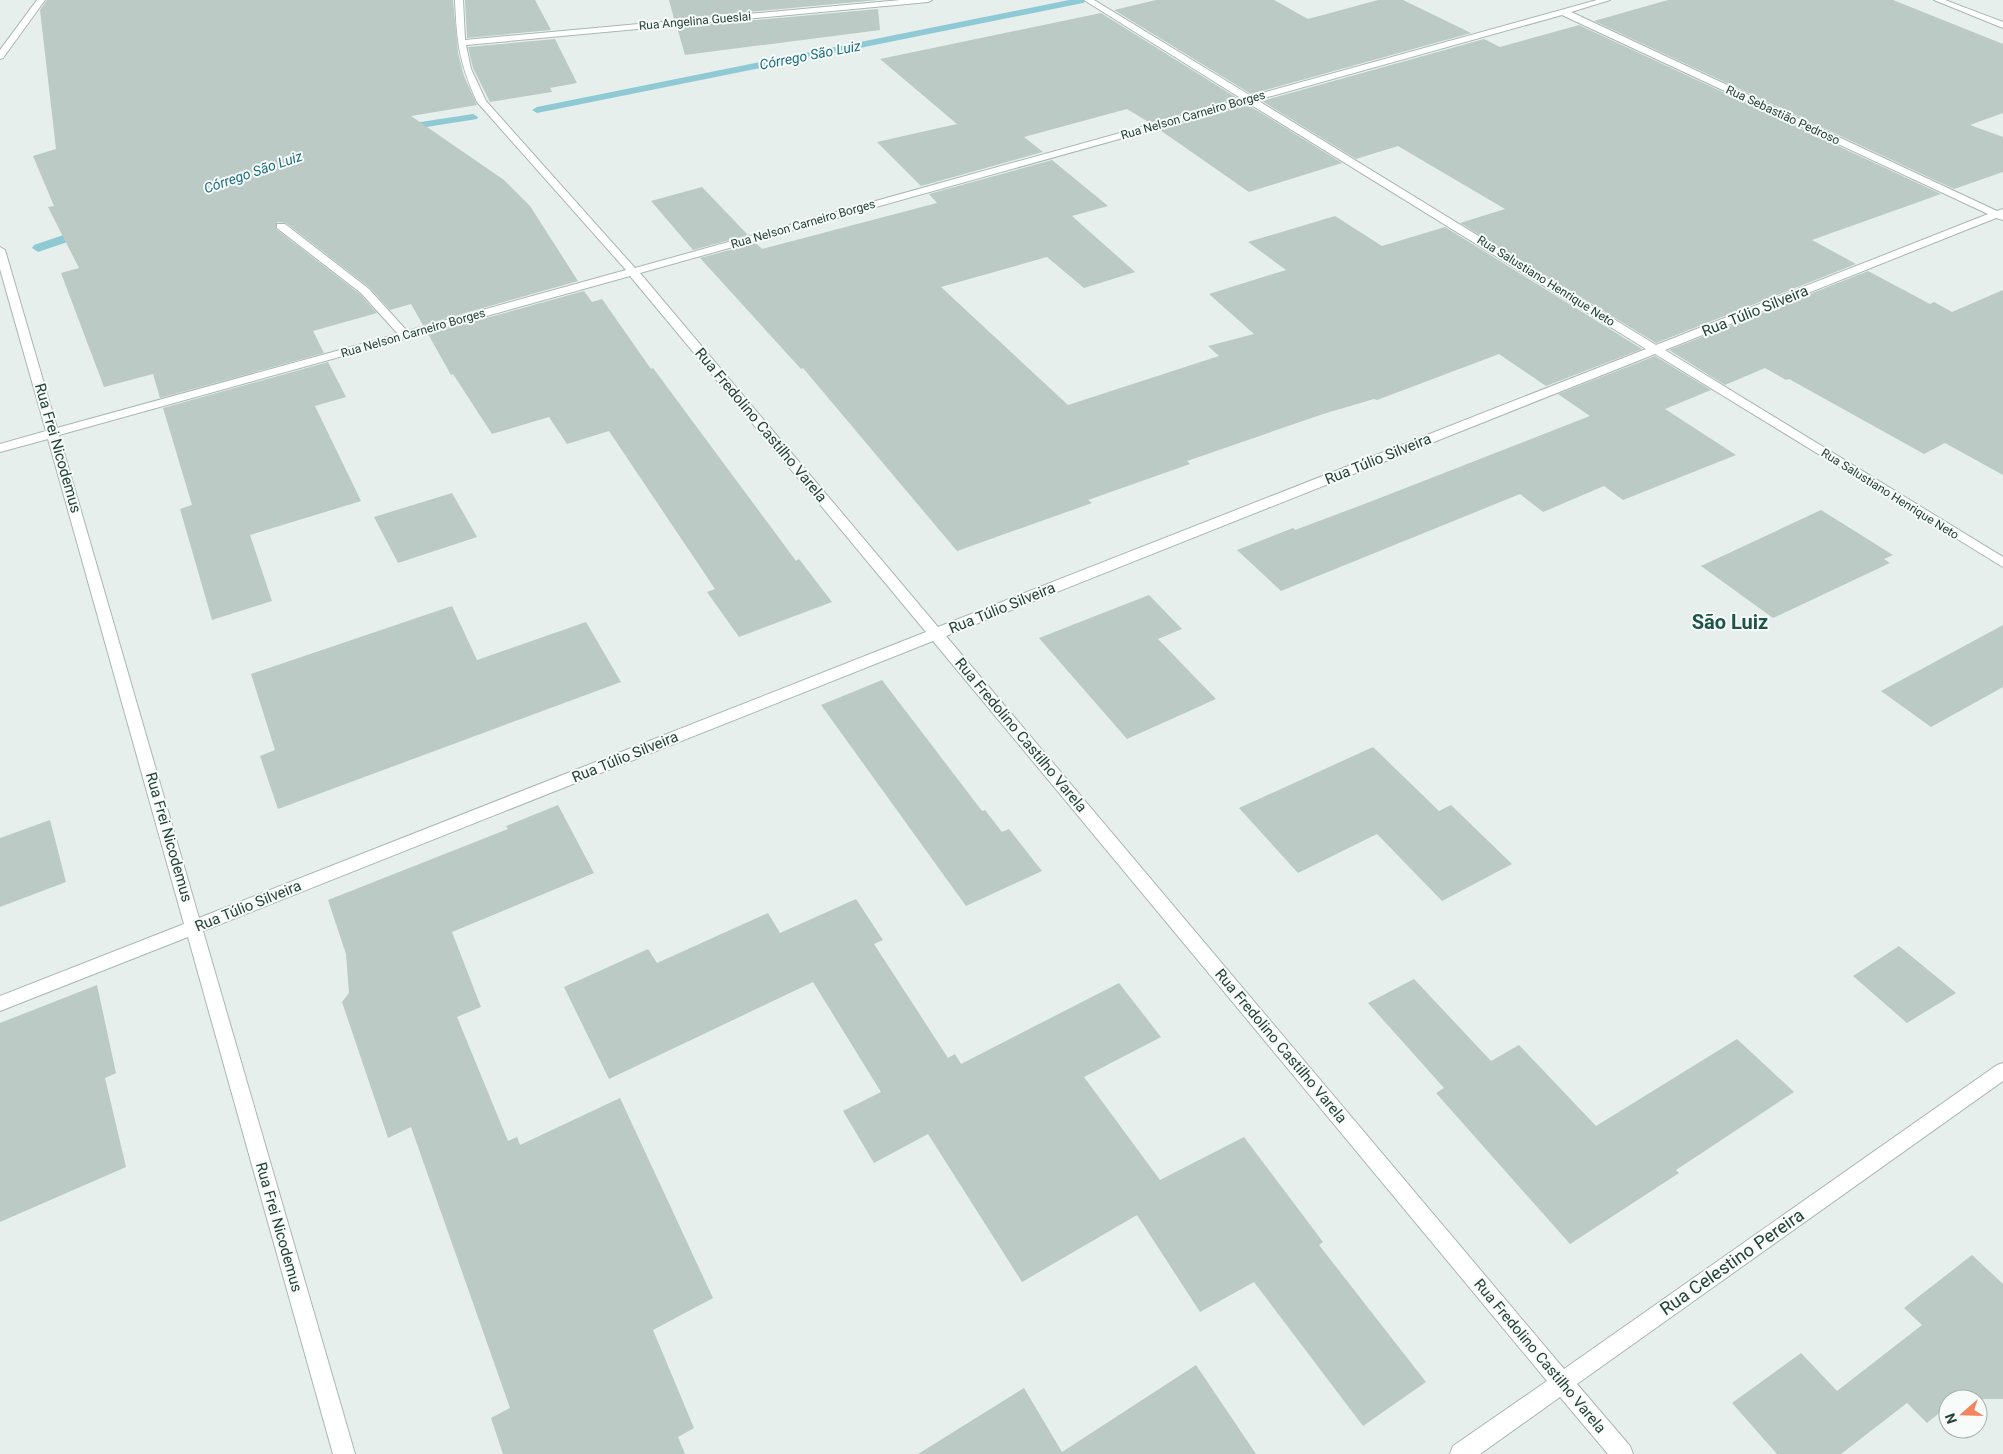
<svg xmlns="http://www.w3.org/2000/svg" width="2003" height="1454" font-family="Roboto,sans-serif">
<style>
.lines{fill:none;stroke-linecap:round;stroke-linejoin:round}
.stream{fill:#8ec9d4;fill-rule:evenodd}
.building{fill:#bbcac4}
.minor-casing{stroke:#a8b8b2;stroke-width:2}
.minor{fill:#fff;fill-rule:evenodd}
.labels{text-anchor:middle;stroke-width:4;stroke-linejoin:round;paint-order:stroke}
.far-street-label{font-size:12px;fill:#24423a;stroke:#f7fbf9}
.far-water-label{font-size:14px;font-style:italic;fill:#1c6f80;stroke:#f7fbf9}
.street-label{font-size:15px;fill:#24423a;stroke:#f7fbf9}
.near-street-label{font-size:18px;fill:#24423a;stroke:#f7fbf9}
.district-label{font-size:20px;font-weight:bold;fill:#1f5548;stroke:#f7fbf9}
</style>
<rect width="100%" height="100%" fill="#e6efeb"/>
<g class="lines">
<g class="stream">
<polygon points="1069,0 1088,0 1083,3 537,113 532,110 537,107"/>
<polygon points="473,114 478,117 477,119 401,131 396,128 401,125"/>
<polygon points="87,227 91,228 93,231 91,234 38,252 32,248 34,245"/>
</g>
</g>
<g class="building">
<polygon points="47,0 453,0 458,53 464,76 477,105 411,116 504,180 530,206 578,281 423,325 411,304 390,310 370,288 286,223 277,222 276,229 360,294 377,313 313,331 324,353 160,398 153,374 104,387 61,273 79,268 48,207 54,206 33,156 56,149 40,10"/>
<polygon points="465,0 535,0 551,30 467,38"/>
<polygon points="669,0 878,0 674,19"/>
<polygon points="1156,0 1274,0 1308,19 1378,0 1403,0 1471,33 1251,94 1114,10"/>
<polygon points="1668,0 1893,0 2003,44 2003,113 1970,125 2003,137 2003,172 1954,189 1594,21"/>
<polygon points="878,9 880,30 685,55 677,27"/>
<polygon points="1101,13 1237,98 1150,123 1127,109 1024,137 1043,152 921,186 877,142 957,124 880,59"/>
<polygon points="1579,25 1941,194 1812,240 1856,264 1656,343 1460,223 1505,209 1398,146 1356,159 1262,101 1484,39 1500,47"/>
<polygon points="555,39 577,83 550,88 552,92 490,102 473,68 468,47"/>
<polygon points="1248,105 1342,163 1249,192 1160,130"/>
<polygon points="1052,160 1108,206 1072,216 1135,272 1084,288 1047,257 941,287 1068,405 1219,356 1208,346 1254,334 1209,294 1286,270 1248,242 1335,216 1382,246 1445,227 1642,349 1546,386 1499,354 1377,400 1374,399 1323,414 1187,461 1190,464 1088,500 1092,503 957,551 803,368 801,369 700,258 756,243 762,249 937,203 929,194"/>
<polygon points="702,187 748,235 693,250 651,201"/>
<polygon points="1868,271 1930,304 1934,302 1952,312 2003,290 2003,475 1945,443 1924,454 1789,379 1786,380 1765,368 1725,385 1669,350"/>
<polygon points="584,291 592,302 602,299 651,369 653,368 796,561 799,559 832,602 739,637 707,592 715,589 609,431 567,444 549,417 492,434 453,374 451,375 428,334"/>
<polygon points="1655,356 1711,390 1665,409 1736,455 1623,500 1604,486 1543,512 1520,494 1281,591 1237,550 1293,528 1295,530 1367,503 1590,416 1558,394"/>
<polygon points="328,362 346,397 315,406 361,501 250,535 272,601 212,620 180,509 192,505 163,408"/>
<polygon points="452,493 477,537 398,563 374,517"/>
<polygon points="1821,510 1893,555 1884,559 1890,563 1773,618 1701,566"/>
<polygon points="1149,595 1182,629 1158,639 1216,699 1127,739 1039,638"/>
<polygon points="452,606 477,660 586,622 621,682 278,809 260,756 275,750 251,674"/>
<polygon points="2003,625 2003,687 1931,727 1881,691"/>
<polygon points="882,680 982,811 985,810 1002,832 1009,829 1042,871 966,906 821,705"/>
<polygon points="1373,747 1439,811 1451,805 1512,864 1442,901 1377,834 1298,873 1239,808"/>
<polygon points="558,805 594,873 452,932 481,1007 457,1017 508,1141 517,1137 520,1145 620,1098 713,1298 653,1330 694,1428 678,1437 685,1454 503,1454 491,1418 510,1408 411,1127 388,1138 342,1002 349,993 346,954 328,900 508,829 506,826"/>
<polygon points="50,820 66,882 0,907 0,838"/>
<polygon points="856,899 883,940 874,944 948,1058 955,1054 961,1064 1119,983 1161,1037 1084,1077 1160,1180 1244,1137 1323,1242 1319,1245 1426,1382 1363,1426 1254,1282 1200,1312 1137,1215 1022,1282 928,1134 874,1163 843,1111 881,1092 813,982 609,1079 564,987 648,949 657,963 768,913 780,933"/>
<polygon points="1899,946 1956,993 1907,1023 1853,976"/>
<polygon points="1414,979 1491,1061 1519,1045 1596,1126 1737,1039 1794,1092 1676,1170 1679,1173 1570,1244 1436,1093 1444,1088 1368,1003"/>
<polygon points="97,985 116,1073 105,1078 126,1167 0,1222 0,1023"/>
<polygon points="1972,1255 2003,1284 2003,1399 1948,1399 1948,1406 1927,1423 1907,1403 1841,1454 1777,1454 1732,1403 1801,1353 1837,1391 1922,1325 1904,1308"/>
<polygon points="1196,1365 1256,1454 918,1454 1024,1388 1062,1452"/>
</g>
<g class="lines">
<defs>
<g id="minor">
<polygon points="37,0 45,0 3,58 0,59 0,50"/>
<path d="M455,0h8l2,40 436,-40h31l-4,2 -462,43 5,24 15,32 149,167 607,-169 -158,-99h10l157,96 346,-96h13l-39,12 426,199 6,-2v11l-7,-2 -331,132 338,207v10l-348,-213 -709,282 618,733 433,-304 6,-2v18l-426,303 53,62 3,8h-25l-48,-57 -80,57h-30l3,-8 94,-65 -614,-740 -730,290 152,523h-22l-145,-517 -188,74v-15l184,-72 -136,-485 -48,13v-8l46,-13 -46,-162v-22l5,3 52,178 341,-94 -37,-41 -84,-65v-4h8l84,65 38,42 219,-61 -149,-168c-18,-41 -20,-58 -22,-102zM1562,15l426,199 -332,131 -399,-245zM1248,103l398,246 -708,278 -298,-354zM630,276l296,356 -727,286 -140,-483z"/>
<polygon points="1934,0 1945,0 2003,22 2003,28"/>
</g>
</defs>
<use href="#minor" class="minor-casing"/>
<use href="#minor" class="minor"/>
</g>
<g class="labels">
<g class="far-street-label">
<text transform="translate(695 21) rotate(-5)" y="4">Rua Angelina Gueslai</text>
<text transform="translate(1193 115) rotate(-16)" y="4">Rua Nelson Carneiro Borges</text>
<text transform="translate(1783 115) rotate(25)" y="4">Rua Sebastião Pedroso</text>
<text transform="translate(803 224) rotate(-16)" y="4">Rua Nelson Carneiro Borges</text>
<text transform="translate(1546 281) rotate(32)" y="4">Rua Salustiano Henrique Neto</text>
<text transform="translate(413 333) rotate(-16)" y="4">Rua Nelson Carneiro Borges</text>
<text transform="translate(1890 494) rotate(32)" y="4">Rua Salustiano Henrique Neto</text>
</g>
<g class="far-water-label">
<text transform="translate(810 55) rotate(-11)" y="5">Córrego São Luiz</text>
<text transform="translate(253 172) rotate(-19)" y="5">Córrego São Luiz</text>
</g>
<g class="street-label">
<text transform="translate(1755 311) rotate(-22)" y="5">Rua Túlio Silveira</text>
<text transform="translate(761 425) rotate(50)" y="5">Rua Fredolino Castilho Varela</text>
<text transform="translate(58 448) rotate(74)" y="5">Rua Frei Nicodemus</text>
<text transform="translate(1378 459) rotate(-22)" y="5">Rua Túlio Silveira</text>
<text transform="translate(1002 608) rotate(-22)" y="5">Rua Túlio Silveira</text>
<text transform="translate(1021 735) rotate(50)" y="5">Rua Fredolino Castilho Varela</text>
<text transform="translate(625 757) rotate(-22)" y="5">Rua Túlio Silveira</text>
<text transform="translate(169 837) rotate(74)" y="5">Rua Frei Nicodemus</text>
<text transform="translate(248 906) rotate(-22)" y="5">Rua Túlio Silveira</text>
<text transform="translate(1281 1046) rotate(50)" y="5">Rua Fredolino Castilho Varela</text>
<text transform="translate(279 1227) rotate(74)" y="5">Rua Frei Nicodemus</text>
<text transform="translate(1540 1356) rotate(50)" y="5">Rua Fredolino Castilho Varela</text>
</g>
<g class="near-street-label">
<text transform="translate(1732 1262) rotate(-35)" y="6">Rua Celestino Pereira</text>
</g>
<g class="district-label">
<text x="1730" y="629">São Luiz</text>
</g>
</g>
<g transform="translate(1963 1414) rotate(250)"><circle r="24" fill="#f7fbf9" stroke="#a3b1ad"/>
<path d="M0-4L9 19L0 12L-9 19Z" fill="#f4845f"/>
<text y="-8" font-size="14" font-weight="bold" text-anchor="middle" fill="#24423a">N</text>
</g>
</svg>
